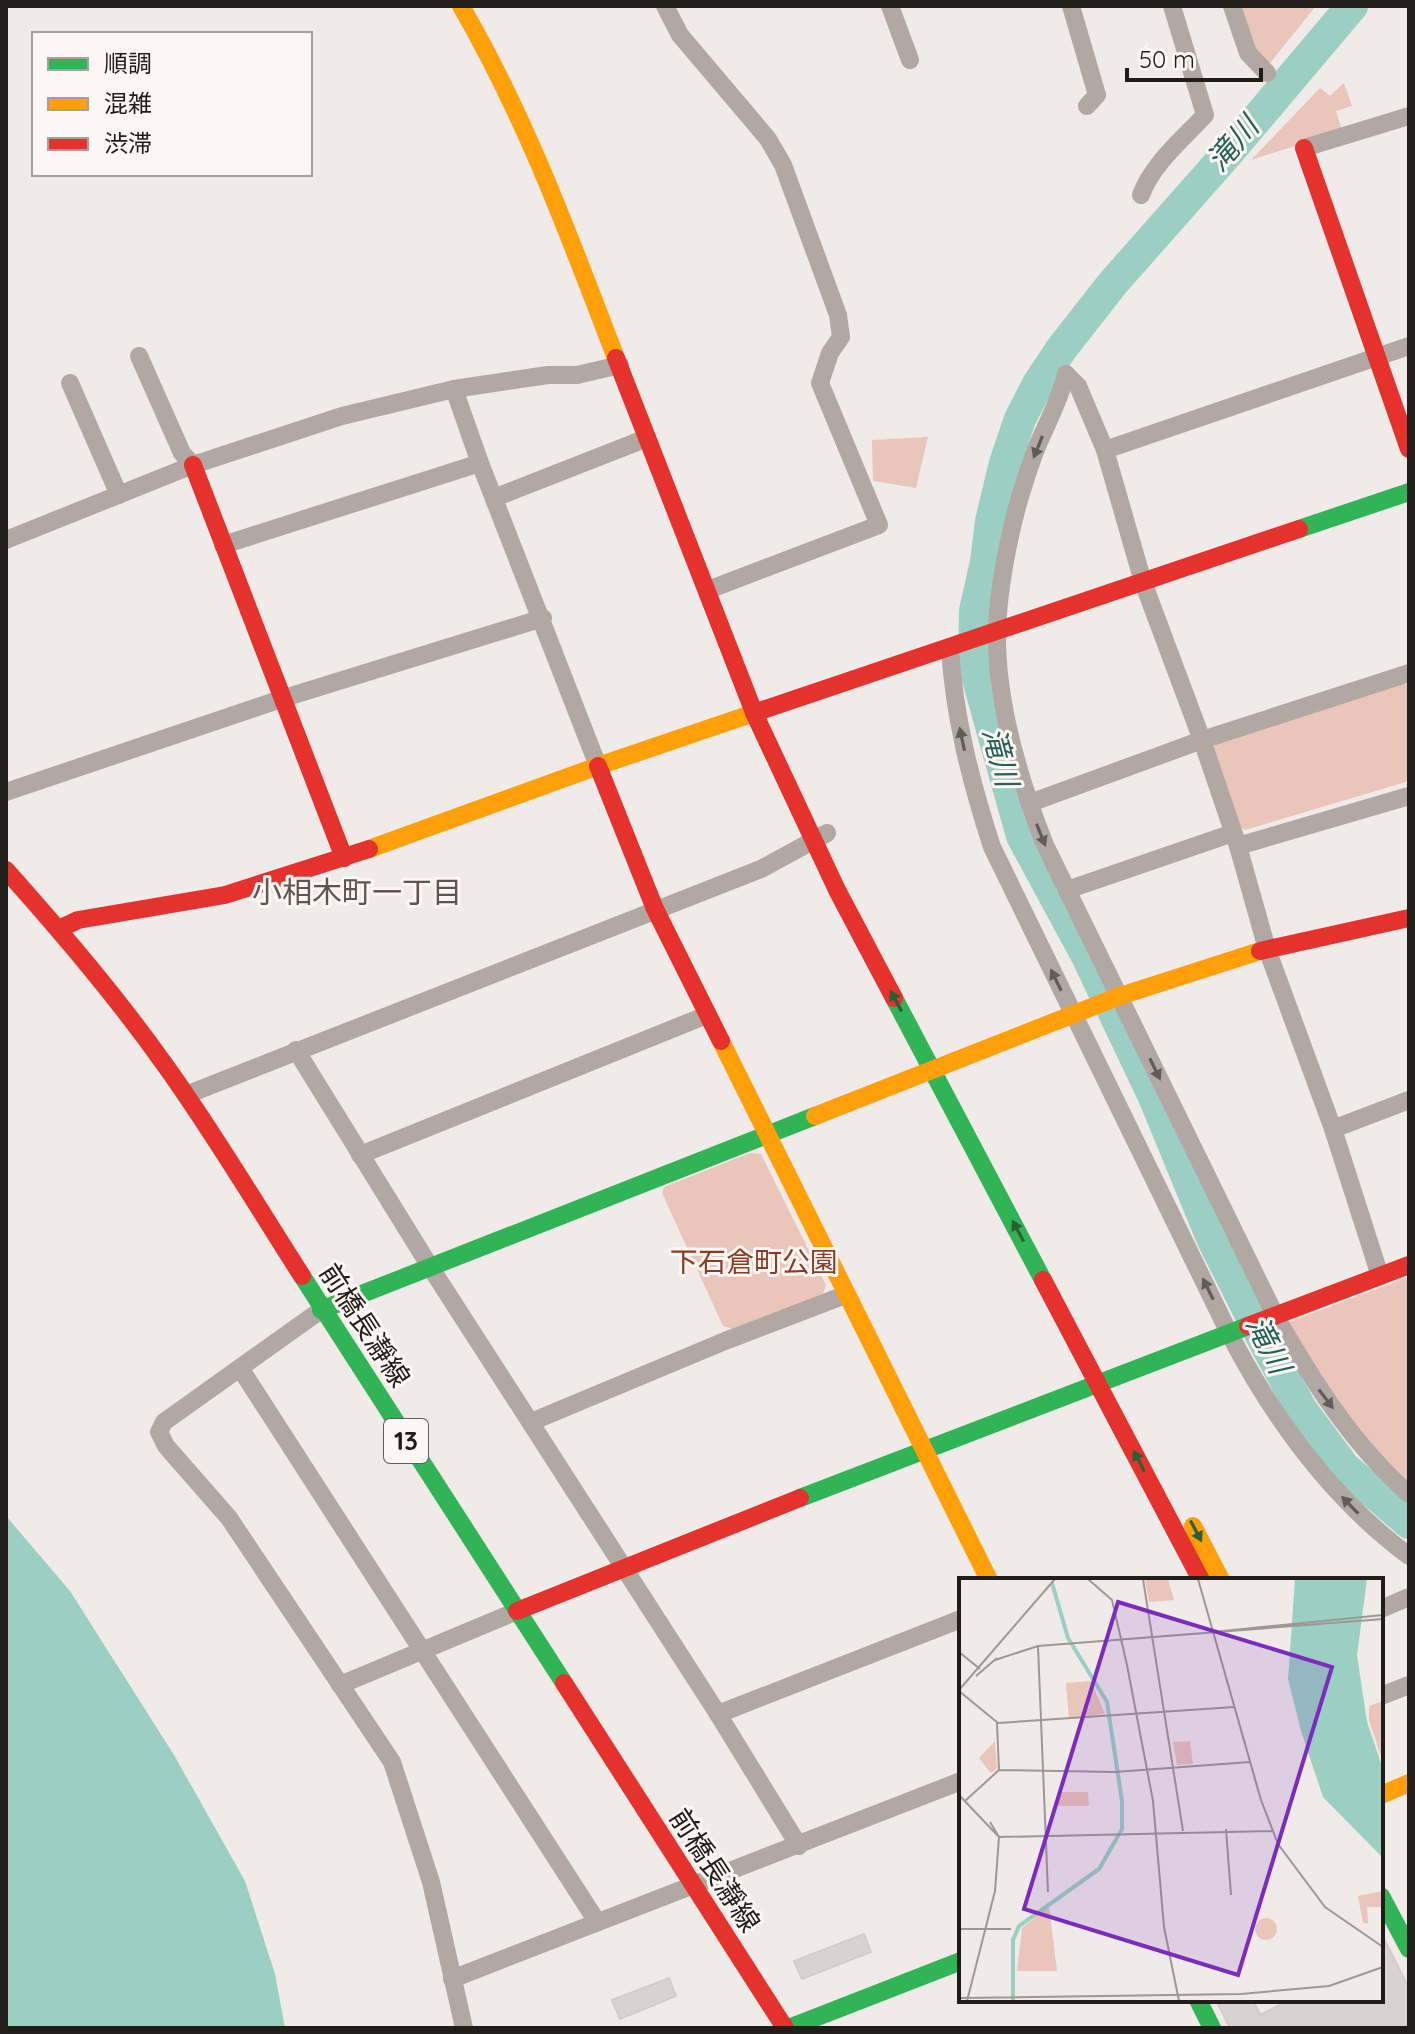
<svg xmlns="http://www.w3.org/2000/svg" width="1415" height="2034" font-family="Quicksand,'Noto Sans JP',sans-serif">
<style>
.green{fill:#eac5b9}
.water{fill:#9bcfc4}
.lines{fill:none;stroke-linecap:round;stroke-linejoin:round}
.river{stroke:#9bcfc4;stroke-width:32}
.building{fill:#d8d3d1;stroke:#d2cdcc;stroke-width:2}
.street{stroke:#b1a8a4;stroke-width:18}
.fast{stroke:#30b455;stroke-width:18}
.slow{stroke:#ff9f0a;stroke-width:18}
.jam{stroke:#e5322d;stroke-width:18}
.oneway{fill:#625c59}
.oneway2{fill:#286135}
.labels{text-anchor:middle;stroke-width:6;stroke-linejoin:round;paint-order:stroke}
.shield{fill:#fef6f4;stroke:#635e5c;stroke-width:2}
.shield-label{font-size:26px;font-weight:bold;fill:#211d1b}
.park-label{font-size:28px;fill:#893d23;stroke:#fef6f4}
.street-label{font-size:28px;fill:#211d1b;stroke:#fef6f4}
.water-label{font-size:30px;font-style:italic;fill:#236257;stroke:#fef6f4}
.neighbourhood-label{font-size:30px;fill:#5f5451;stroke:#fef6f4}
.inset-river{fill:none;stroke:#9bcfc4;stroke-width:4}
.inset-road{fill:none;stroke:#9d9896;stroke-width:2}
.view{fill:#7b2cbf;fill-opacity:0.15;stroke:#7b2cbf;stroke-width:4}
.inset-edge{fill:none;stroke:#211d1b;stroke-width:4}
</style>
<rect width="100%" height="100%" fill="#f0eae8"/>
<g class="green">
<polygon points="1239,6 1316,6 1270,63 1260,60"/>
<polygon points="1344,83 1352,106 1336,111 1342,131 1251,160 1320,88 1330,96"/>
<polygon points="928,437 916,488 873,481 872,440"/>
<polygon points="1398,680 1407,685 1409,692 1409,781 1245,830 1236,825 1210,752 1215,743"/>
<polygon points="750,1153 761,1154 826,1285 823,1294 733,1329 723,1326 662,1193 664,1187"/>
<polygon points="1409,1277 1409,1489 1346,1419 1289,1322"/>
</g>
<polygon class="water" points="6,1516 70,1591 174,1755 245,1881 275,1974 285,2028 6,2028"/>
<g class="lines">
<polyline class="river" points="1352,6 1227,154 1113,283 1062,348 1038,384 1020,419 1005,463 991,521 986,562 975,611 974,665 1022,836 1086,954 1154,1097 1212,1238 1265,1343 1301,1409 1344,1467 1409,1523"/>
</g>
<g class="building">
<polygon points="1381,1933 1409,1988 1409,2028 1230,2028 1216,2000 1253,2000 1260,2015 1289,2000 1381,2000"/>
<polygon points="864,1934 871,1952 802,1979 794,1961"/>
<polygon points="669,1978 676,1996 620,2019 612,2000"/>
</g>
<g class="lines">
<g class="street">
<polyline points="665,6 680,35 768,139 783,165 838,315 841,337 830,353 820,383 879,525 708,590"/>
<polyline points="890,6 910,60"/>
<polyline points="1071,6 1097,95 1087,106"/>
<polyline points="1232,6 1248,53 1267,73"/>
<polyline points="1304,148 1409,116"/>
<path d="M1141,195c11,-31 42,-56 64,-80l-33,-109"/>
<polyline points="139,356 182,453 193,465"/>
<path d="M1066,374c-6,25 -17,45 -27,68 -8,18 -14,39 -20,58 -11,39 -21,91 -22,132 -1,72 22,147 48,213l230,470c37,65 77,129 134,179"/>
<polyline points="1066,374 1078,386 1105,450 1143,582 1202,740 1238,846 1267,949 1333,1129 1380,1276"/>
<polyline points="70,383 119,495"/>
<polyline points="454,389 480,463 598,766"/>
<polyline points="1105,450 1409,346"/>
<polyline points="494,498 647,438"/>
<polyline points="6,540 193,465 342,416 454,389 548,375 577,375 620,365"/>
<polyline points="223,545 480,463"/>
<path d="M950,648c4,69 21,134 42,199l237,486c44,85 102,165 180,223"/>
<polyline points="6,792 281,699 543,618"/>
<polyline points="1030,803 1202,740 1409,673"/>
<polyline points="1238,846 1409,796"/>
<polyline points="1067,890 1233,833"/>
<polyline points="296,1050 429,1265 718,1714 799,1846"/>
<polyline points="186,1095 761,869 827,833"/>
<polyline points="1333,1129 1409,1100"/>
<polyline points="360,1155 707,1015"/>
<polyline points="321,1310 164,1422 159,1432 166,1446 229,1518 392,1762 431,1882 464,2028"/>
<polyline points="240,1368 594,1917 596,1923"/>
<polyline points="531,1422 725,1341 845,1295"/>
<polyline points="1381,1609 1409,1597"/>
<polyline points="340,1685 517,1611"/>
<polyline points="1381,1696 1409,1685"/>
<polyline points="718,1714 961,1619"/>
<polyline points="452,1979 961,1781"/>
</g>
<g class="fast">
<polyline points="1299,529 1409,492"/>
<polyline points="894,998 1043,1280"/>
<polyline points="302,1276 564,1683"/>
<polyline points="321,1310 815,1116"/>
<polyline points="800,1498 1248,1326"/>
<polyline points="1381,1896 1409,1949"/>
<polyline points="1198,2000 1212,2028"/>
<polyline points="789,2028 961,1961"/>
</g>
<g class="slow">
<path d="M461,6c66,114 108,230 155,352"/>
<polyline points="369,849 598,766 754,713"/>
<polyline points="721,1041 989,1580"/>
<polyline points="815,1116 1120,996 1260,951"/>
<polyline points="1193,1526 1221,1580"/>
<polyline points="1381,1795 1409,1783"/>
</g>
<g class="jam">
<polyline points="1304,148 1409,449"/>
<polyline points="616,358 755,715 837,890 894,998"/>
<polyline points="193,465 344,858"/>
<polyline points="754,713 1299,529"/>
<polyline points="598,766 655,909 721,1041"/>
<path d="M6,870c56,63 110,126 159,195 49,68 92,141 137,211"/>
<polyline points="59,929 78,920 225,895 369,849"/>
<polyline points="1260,951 1409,918"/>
<polyline points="1043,1280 1201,1580"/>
<polyline points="1248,1326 1409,1265"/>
<polyline points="517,1611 800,1498"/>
<polyline points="564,1683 785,2028"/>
</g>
</g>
<defs><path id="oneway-solid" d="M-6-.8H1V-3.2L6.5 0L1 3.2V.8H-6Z" transform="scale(2)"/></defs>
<g class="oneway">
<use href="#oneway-solid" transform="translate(1038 447) rotate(112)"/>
<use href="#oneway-solid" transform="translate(962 739) rotate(-102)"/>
<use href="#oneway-solid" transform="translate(1041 835) rotate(68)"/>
<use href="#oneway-solid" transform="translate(1056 980) rotate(-116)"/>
<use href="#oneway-solid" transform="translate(1155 1069) rotate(64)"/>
<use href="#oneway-solid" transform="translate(1208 1289) rotate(-116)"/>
<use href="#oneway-solid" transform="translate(1326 1399) rotate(53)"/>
<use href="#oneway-solid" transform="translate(1350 1505) rotate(-134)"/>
</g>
<g class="oneway2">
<use href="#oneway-solid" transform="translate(896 1001) rotate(-118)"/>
<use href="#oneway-solid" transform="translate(1018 1231) rotate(-118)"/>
<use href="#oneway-solid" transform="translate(1139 1461) rotate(-117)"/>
<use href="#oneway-solid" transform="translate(1196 1531) rotate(62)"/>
</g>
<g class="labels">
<rect class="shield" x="384" y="1419" width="44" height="44" rx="6"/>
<g class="shield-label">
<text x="406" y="1450">13</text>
</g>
<g class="park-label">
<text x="754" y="1272">下石倉町公園</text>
</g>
<g class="street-label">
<text transform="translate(365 1325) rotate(57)" y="10">前橋長瀞線</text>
<text transform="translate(715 1870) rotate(57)" y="10">前橋長瀞線</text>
</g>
<g class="water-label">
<text transform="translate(1233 144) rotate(-49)" y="10">滝川</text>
<text transform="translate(1000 757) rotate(75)" y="10">滝川</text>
<text transform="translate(1268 1345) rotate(63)" y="10">滝川</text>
</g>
<g class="neighbourhood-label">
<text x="357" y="903">小相木町一丁目</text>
</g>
</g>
<g transform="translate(959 1578)">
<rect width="424" height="424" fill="#f0eae8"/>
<path d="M186,1h23l6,21 -25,2zM132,103l14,33 -36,4 -3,-35zM424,123v62l-14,-43v-14zM36,163l2,28 -6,4 -12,-15zM231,163l3,23 -16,1 -4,-23zM129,214l1,14h-32l1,-14zM424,313v16h-16l1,16h-5l-5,-27zM90,328l8,65h-40l5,-43zM296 351a11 11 0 1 1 22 0a11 11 0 1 1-22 0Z" fill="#eac5b9"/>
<path d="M336,1h72l-10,76 10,67 16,47v89l-60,-61 -22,-66 -13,-52z" fill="#9bcfc4"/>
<path class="inset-river" d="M54,423v-61l6,-14 80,-57 23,-40v-28l-15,-99 -39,-64 -16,-55"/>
<path class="inset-road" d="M129,1l24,21 15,65 26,136 11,126 15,74M184,1l40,252M239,1l63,221 17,44 47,63 58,40M254,54l170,-17M79,68l10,246M0,74l21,17M36,82l43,-14 345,-27M17,98l21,-18M0,112l96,-111M0,113l39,32 236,-16M38,145l2,47M0,217l40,42 273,-6M6,223l34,-31 116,2 135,-10M267,251l5,66M0,351h52M0,420l282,-4 88,-8 54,-19M8,423l28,-110 4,-54 -9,-15"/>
<path class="view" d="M159,24l214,65 -94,308 -214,-66z"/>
<rect width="424" height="424" class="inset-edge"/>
</g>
<rect width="1415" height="2034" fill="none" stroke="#211d1b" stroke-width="16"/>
<rect x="32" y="32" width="280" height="144" fill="#fef6f4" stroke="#a69f9d" stroke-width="2"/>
<rect x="48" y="58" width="40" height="12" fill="#30b455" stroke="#a69f9d" stroke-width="2"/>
<text x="104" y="72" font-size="24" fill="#211d1b">順調</text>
<rect x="48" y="98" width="40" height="12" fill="#ff9f0a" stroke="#a69f9d" stroke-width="2"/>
<text x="104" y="112" font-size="24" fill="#211d1b">混雑</text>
<rect x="48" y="138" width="40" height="12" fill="#e5322d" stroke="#a69f9d" stroke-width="2"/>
<text x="104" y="152" font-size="24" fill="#211d1b">渋滞</text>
<path d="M1127 68v12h134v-12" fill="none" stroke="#211d1b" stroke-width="4"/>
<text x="1139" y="68" font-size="24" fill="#211d1b" stroke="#fef6f4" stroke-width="6" paint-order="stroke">50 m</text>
</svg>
